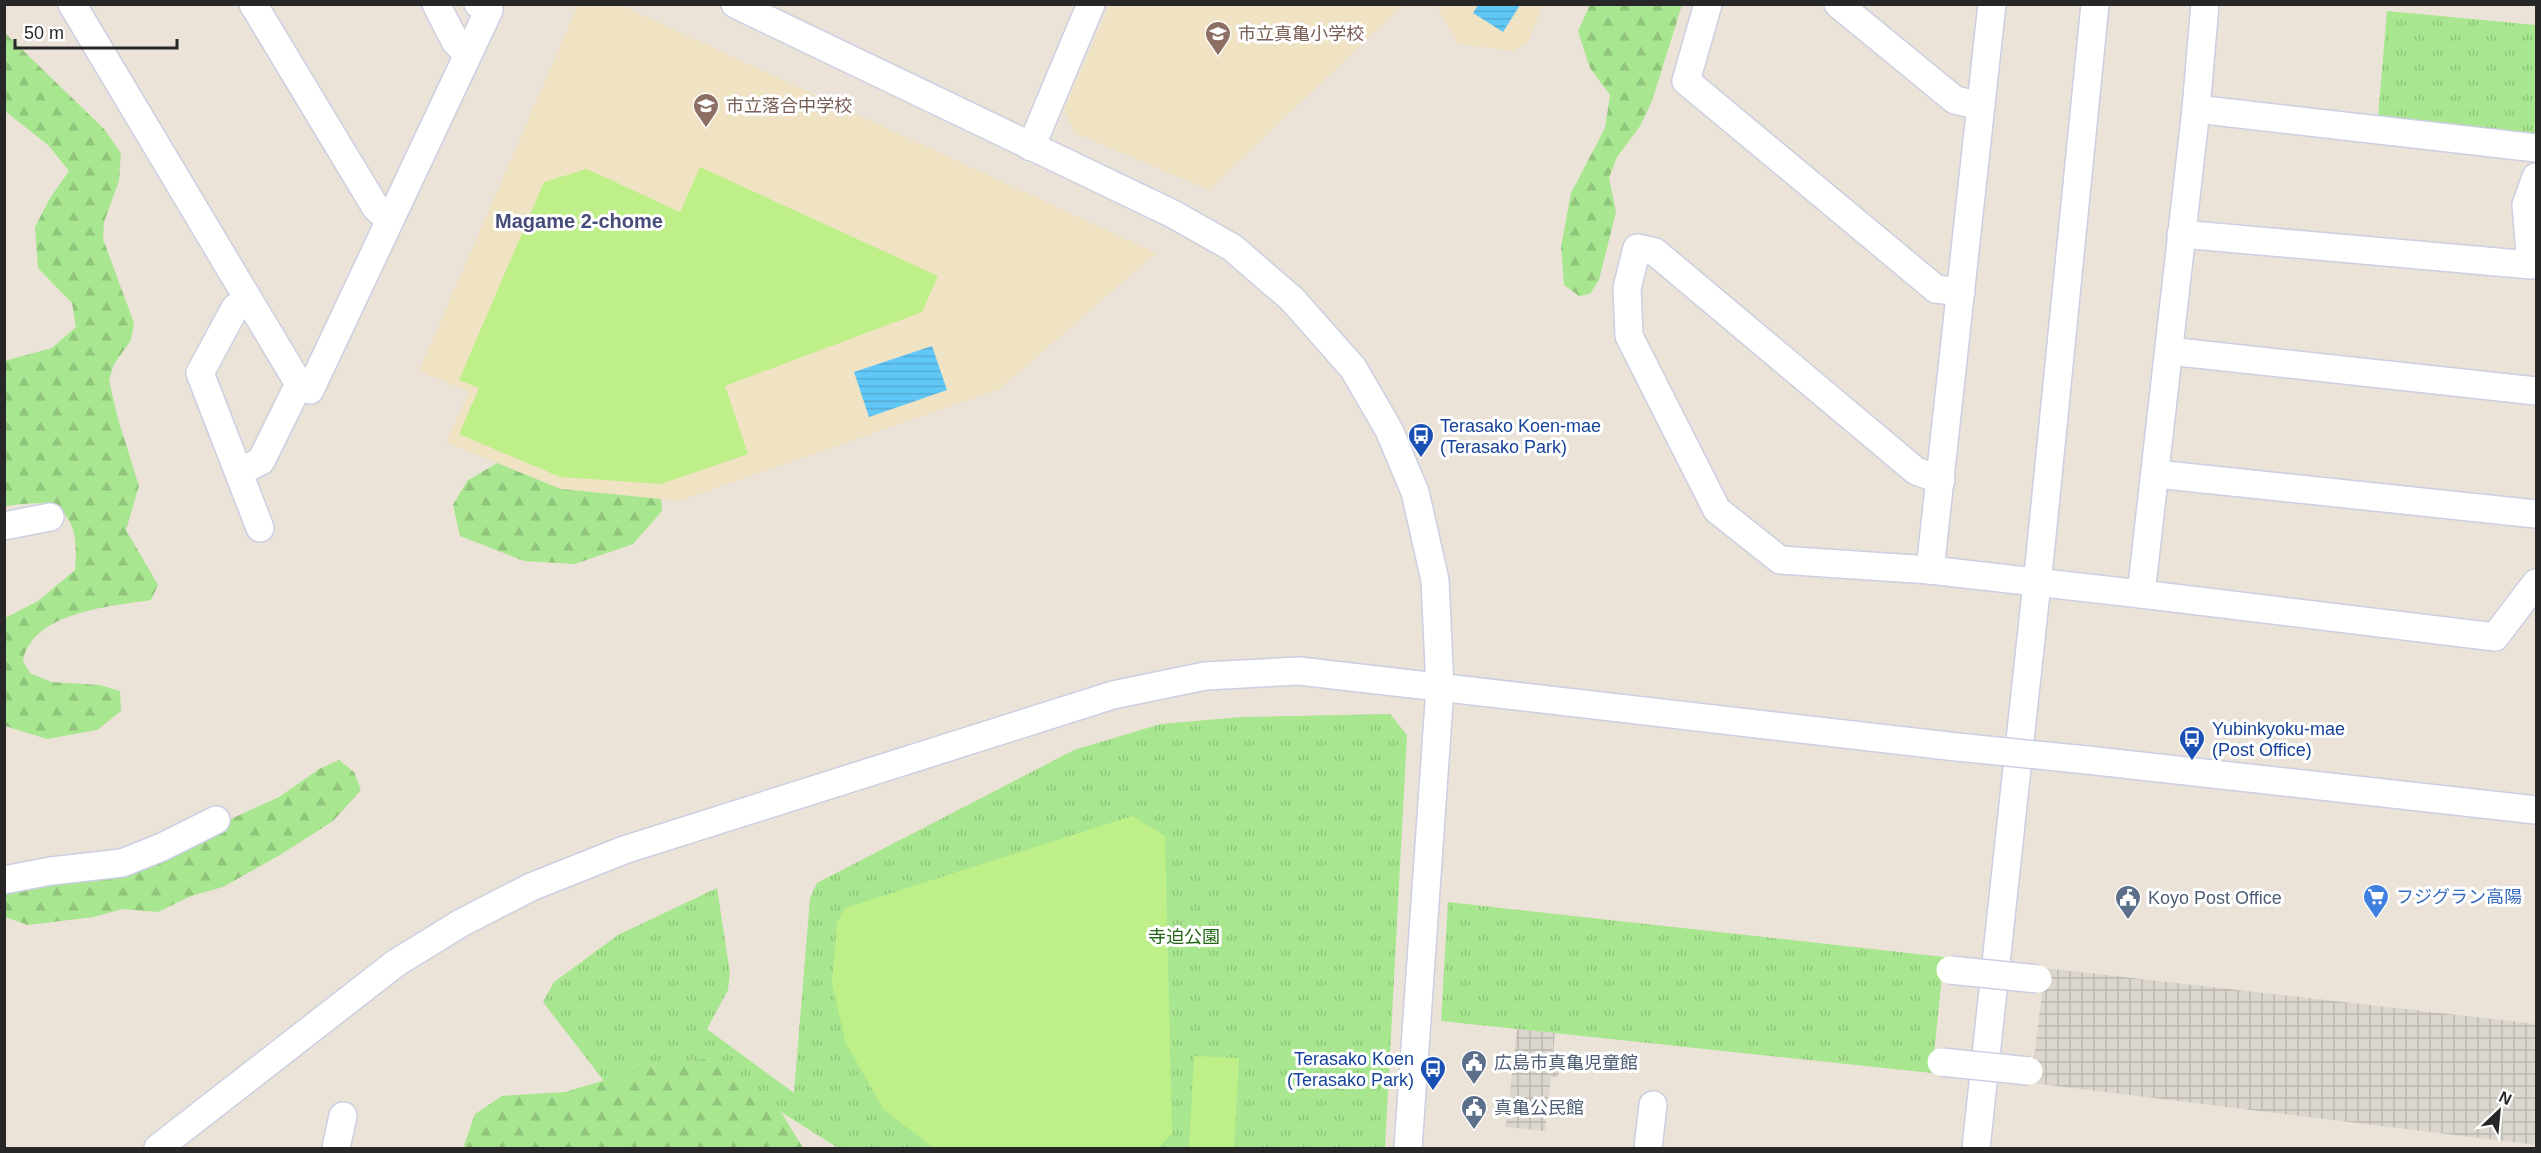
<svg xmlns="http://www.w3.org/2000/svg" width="2541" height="1153" font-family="Helvetica,'Noto Sans JP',sans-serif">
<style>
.education{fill:#efe3c4}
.grass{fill:url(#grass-tufts)}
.forest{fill:url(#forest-firs)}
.pitch{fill:#bfef89}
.plaza{fill:url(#plaza-grid)}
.water{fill:url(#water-rules)}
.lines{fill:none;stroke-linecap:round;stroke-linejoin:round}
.minor-casing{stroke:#cccfe2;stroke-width:30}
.minor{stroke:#fff;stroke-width:27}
.minor-bridge-casing{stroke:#cccfe2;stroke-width:30;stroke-linecap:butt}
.minor-bridge{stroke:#fff;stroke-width:27}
.labels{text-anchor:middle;stroke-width:6;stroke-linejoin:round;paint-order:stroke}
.education-label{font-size:18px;fill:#785e54;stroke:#fff;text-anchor:start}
.transit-label{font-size:18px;fill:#164399;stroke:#fff;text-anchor:start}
.shop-label{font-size:18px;fill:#366cbe;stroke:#fff;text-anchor:start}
.service-label{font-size:18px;fill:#4e5e75;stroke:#fff;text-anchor:start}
.park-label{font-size:18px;fill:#216714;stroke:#fff}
.neighbourhood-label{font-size:20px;font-weight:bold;fill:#454c7a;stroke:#fff}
</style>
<defs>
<pattern id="grass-tufts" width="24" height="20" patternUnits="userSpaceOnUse" patternTransform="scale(1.5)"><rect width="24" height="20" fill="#a8e68f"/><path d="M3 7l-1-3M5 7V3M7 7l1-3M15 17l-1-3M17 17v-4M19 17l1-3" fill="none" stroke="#91c57b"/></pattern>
<pattern id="forest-firs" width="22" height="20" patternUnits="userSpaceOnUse" patternTransform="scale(1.5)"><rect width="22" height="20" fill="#a8e68f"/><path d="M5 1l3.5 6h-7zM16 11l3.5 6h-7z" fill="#91c57b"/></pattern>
<pattern id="plaza-grid" width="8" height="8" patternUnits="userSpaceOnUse" patternTransform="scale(1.5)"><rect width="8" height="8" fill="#dbd6ce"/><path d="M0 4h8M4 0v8" fill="none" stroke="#bcb8b1"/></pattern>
<pattern id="water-rules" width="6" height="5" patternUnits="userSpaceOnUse" patternTransform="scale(1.5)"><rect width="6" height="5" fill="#61c7f6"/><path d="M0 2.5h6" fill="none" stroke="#54abd3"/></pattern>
</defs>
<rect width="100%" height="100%" fill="#ebe3d7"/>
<g class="education">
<polygon points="578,5 621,5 1156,253 1000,389 679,501 561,489 446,442 469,392 419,371"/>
<polygon points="1110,5 1110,4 1403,5 1209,190 1075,133 1064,109"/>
<polygon points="1436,5 1543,5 1528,42 1514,51 1458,44"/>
</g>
<g class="grass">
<polygon points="2387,11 2536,25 2536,136 2378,117"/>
<polygon points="1390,714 1407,735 1385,1148 838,1148 781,1112 712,1058 656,1065 604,1081 543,1002 554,982 618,935 717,888 730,973 728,990 707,1029 794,1093 810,898 817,883 1074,750 1161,724 1242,717"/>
<polygon points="1448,902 1944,957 1932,1073 1441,1021"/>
</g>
<g class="forest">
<polygon points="1590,5 1682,5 1652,101 1640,126 1617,157 1609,178 1616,212 1599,280 1590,294 1579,296 1564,285 1561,247 1571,193 1605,128 1610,95 1590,68 1578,31"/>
<path d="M4,32l100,97 17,24 -2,28 -15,41 -1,17 31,84 -3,17 -17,24 -5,16 9,39 21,67 -13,44 32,55 -7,15c-40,6 -119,12 -128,61l7,12 21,9 49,3 20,6 1,20 -24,19 -50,9 -42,-13v-108l33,-17 37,-31c2,-24 3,-54 -24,-65 -9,-4 -36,0 -46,1l-1,-145 48,-13 24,-21 -4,-24 -34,-35 -3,-41 15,-29 19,-27 -21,-26 -43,-34z"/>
<polygon points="497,463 561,489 661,499 662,511 633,544 575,564 524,561 460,536 453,505 467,481"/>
<polygon points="339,760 354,772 361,790 333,821 280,855 223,887 191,896 158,912 122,909 94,917 28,925 5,917 4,891 226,821 279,797 319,769"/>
<polygon points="712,1058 781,1112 803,1148 465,1148 464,1145 475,1114 502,1096 565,1092 656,1065"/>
</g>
<g class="pitch">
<polygon points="700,167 938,276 922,312 725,386 748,454 661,484 560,477 459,434 479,388 459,380 544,182 587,169 680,212"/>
<polygon points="1132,816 1165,836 1172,1133 1159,1148 934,1148 884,1110 846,1043 832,984 837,923 845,908"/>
<polygon points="1194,1056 1239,1058 1234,1148 1189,1148"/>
</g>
<g class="plaza">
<polygon points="2045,968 2536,1024 2536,1145 2031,1083"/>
<polygon points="1517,1029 1555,1033 1553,1054 1560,1058 1558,1077 1551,1077 1545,1131 1506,1127"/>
</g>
<g class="water">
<polygon points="1478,5 1478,4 1520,5 1503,32 1473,13"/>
<polygon points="932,346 947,390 869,417 854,372"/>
</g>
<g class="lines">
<defs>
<g id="minor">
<polyline points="72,4 299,384 310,390 489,10 478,4"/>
<polyline points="253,4 376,208 389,219"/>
<polyline points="436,4 455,41 467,54"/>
<polyline points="735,4 1173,214 1233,248 1272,282 1292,299 1353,368 1389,430 1415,492 1435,580 1440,688 1408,1148"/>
<polyline points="1708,4 1686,81 1936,289 1961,292"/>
<polyline points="1838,4 1955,100 1981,106"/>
<polyline points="1992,4 1930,570 2141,594 2196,109 2205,4"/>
<polyline points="2196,109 2536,148"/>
<polyline points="1031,147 1091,4"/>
<polyline points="2181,234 2531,265 2526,205 2536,177"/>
<polyline points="248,299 235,308 200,373 260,528"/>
<polyline points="2169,351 2536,391"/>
<polyline points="239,472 261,461 299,384"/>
<polyline points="2156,474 2536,514"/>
<polyline points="4,526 50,517"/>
<polyline points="1930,570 1780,560 1717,510 1629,336 1627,288 1637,248 1655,252 1916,471 1941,480"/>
<polyline points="2141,594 2495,637 2536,583"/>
<polyline points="2087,760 2536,810"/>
<polyline points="4,880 51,871 122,863 162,847 216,820"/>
<polyline points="158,1148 396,963 461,923 531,887 624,850 1113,695 1205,676 1299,671 1957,747"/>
<polyline points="336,1148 343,1116"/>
<polyline points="1648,1148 1653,1105"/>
<polyline points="1976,1148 2041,546 2095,4"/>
</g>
</defs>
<use href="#minor" class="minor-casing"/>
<use href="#minor" class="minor"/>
<defs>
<g id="minor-bridge">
<polyline points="1957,747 2087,760"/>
<polyline points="1950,970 2038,979"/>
<polyline points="1941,1062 2029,1071"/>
</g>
</defs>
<use href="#minor-bridge" class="minor-bridge-casing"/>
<use href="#minor-bridge" class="minor-bridge"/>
</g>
<defs>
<symbol id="school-pin" viewBox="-11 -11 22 30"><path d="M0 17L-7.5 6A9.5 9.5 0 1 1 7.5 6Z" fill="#8d6e63" stroke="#fff"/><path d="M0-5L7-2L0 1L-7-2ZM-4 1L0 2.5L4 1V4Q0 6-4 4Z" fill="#fff"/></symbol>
<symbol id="bus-pin" viewBox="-11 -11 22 30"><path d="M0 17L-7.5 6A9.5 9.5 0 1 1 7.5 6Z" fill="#1a4fb4" stroke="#fff"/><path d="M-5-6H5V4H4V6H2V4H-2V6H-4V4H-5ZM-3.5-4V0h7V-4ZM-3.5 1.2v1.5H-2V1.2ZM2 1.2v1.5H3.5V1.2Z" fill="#fff"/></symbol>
<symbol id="supermarket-pin" viewBox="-11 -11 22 30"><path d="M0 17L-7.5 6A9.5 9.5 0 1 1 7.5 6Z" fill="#3f7fe0" stroke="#fff"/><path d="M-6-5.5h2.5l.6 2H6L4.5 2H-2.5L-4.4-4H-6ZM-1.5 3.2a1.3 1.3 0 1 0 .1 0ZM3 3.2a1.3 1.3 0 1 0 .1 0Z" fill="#fff"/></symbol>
<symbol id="civic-pin" viewBox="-11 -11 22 30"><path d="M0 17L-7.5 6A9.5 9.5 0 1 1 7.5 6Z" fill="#5c6f8a" stroke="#fff"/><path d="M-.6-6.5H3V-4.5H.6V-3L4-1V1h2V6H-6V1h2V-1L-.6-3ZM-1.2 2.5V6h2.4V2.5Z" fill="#fff"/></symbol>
</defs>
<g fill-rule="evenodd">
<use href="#school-pin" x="1203" y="19" width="30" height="40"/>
<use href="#school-pin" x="691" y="91" width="30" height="40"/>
<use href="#bus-pin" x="1406" y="421" width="30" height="40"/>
<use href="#bus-pin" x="2177" y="724" width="30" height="40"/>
<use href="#supermarket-pin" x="2361" y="882" width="30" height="40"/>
<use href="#civic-pin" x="2113" y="883" width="30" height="40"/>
<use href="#civic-pin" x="1459" y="1048" width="30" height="40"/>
<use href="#bus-pin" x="1418" y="1054" width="30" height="40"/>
<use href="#civic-pin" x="1459" y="1093" width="30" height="40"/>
</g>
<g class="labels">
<g class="education-label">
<text x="1238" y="40">市立真亀小学校</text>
<text x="726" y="112">市立落合中学校</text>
</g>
<g class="transit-label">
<text x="1440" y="432">Terasako Koen-mae<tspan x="1440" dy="21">(Terasako Park)</tspan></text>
<text x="2212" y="735">Yubinkyoku-mae<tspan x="2212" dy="21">(Post Office)</tspan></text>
<text x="1414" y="1065" text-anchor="end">Terasako Koen<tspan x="1414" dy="21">(Terasako Park)</tspan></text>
</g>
<g class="shop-label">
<text x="2396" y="903">フジグラン高陽</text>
</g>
<g class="service-label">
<text x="2148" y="904">Koyo Post Office</text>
<text x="1494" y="1069">広島市真亀児童館</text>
<text x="1494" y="1114">真亀公民館</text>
</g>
<g class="park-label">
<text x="1184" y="943">寺迫公園</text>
</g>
<g class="neighbourhood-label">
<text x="579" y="228">Magame 2-chome</text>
</g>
</g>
<rect width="2541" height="1153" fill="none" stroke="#272727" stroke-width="12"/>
<g transform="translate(2499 1111) rotate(26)" stroke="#ffffff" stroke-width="4.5" paint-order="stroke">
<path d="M0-4.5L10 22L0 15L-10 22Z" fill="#272727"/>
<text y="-9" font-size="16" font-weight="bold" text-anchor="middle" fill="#272727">N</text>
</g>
<path d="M15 39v9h162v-9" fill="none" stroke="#272727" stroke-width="3"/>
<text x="24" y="39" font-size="18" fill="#272727" stroke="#ffffff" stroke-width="4.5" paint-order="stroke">50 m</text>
</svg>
